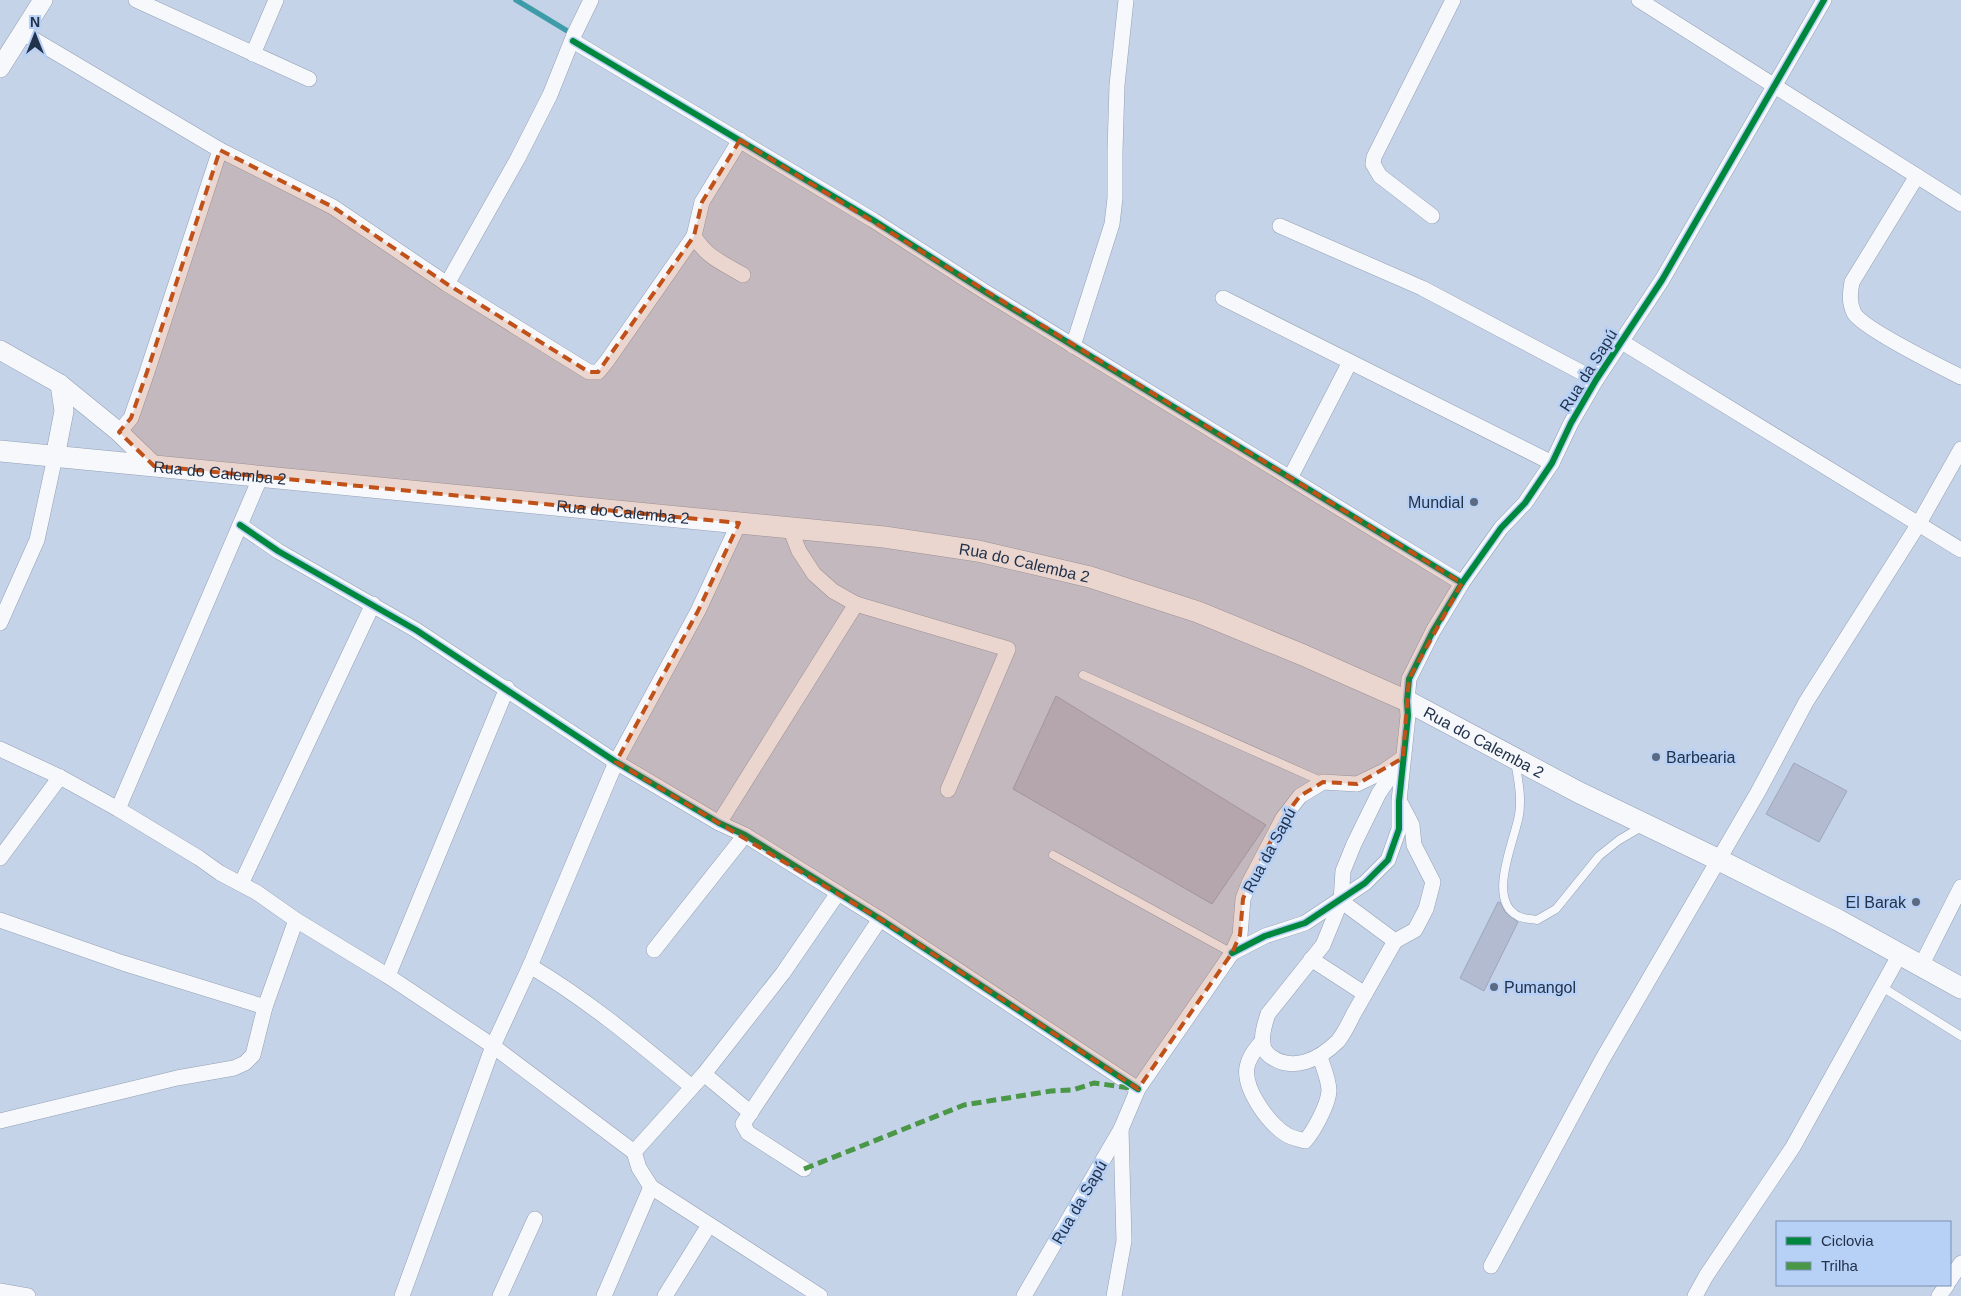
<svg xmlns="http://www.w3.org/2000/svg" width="1961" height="1296" font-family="Helvetica,sans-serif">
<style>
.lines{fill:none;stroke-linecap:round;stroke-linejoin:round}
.stream{stroke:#3d9ca7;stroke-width:5.5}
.building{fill:#b3bbd1;stroke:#9ea6bc}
.service-casing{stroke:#93a0b4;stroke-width:9}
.minor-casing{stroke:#93a0b4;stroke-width:16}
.tertiary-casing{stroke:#93a0b4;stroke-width:20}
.secondary-casing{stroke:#93a0b4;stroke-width:22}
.service{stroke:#f6f8fc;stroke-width:8}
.minor{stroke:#f6f8fc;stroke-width:15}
.tertiary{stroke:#f6f8fc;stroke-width:19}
.secondary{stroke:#f6f8fc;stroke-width:21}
.quiet{stroke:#4a9748;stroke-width:5;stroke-dasharray:10 5;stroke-linecap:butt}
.cycleway-casing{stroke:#b7d0f6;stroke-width:9}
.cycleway{stroke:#00873e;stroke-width:6}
.marked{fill:#c05119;fill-opacity:0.2;stroke:#c05119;stroke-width:4;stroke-dasharray:10 6;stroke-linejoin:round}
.poi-dot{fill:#5b6a82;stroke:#b7d0f6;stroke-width:2}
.labels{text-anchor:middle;stroke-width:5;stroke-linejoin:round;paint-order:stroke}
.street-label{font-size:16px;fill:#22324b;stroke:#b7d0f6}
.poi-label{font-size:16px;fill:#22324b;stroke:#b7d0f6;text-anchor:end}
</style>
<rect width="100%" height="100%" fill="#c5d3e8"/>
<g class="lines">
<polyline class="stream" points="516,0 574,35"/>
</g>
<g class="building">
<polygon points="1056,696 1266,825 1212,904 1013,789"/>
<polygon points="1794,763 1847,791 1819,842 1766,814"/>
<polygon points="1498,902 1501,903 1505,912 1518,922 1484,991 1460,978"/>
</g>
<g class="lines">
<defs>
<g id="service">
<polyline points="1083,675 1323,782"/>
<path d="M1515,761c3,18 7,36 4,54 -4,25 -33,85 -1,101 5,3 13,3 19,4l19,-11 43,-53 20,-16 24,-14"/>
<polyline points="1053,855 1232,953"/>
<polyline points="1882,987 1961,1036"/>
</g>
<g id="minor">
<polyline points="136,0 309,79"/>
<polyline points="1639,0 1961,204"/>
<polyline points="23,33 220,150 333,207 447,284 589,372 598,372 607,361 694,236"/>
<polyline points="573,41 873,220 987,293 1462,583"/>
<polyline points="253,54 276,0"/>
<path d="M740,140l-38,62 -8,34c12,21 29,27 49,39"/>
<path d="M1917,176l-65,106c-2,12 -3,20 2,31 8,15 87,54 107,64"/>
<polyline points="1432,216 1380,176 1373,164 1374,157 1453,0"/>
<polyline points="1280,226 1422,288 1596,380"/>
<polyline points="447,284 518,158 550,95 574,35 591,0"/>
<polyline points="1223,298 1552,463"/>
<polyline points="1622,342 1961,550"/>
<polyline points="1073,346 1112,224 1115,198 1115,151 1117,85 1126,0"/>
<polyline points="119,432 131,418 147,372 220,150"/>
<polyline points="1290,478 1350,362"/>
<polyline points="240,525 278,551 416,630 616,762 719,823 745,835 880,919 1138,1089"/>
<polyline points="790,528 799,551 814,574 833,591 856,604 1008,649 948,790"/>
<polyline points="0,623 37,540 55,457"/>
<polyline points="0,749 60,777 118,809 199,858 220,873 256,892 296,920 388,976 493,1046 634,1152 639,1168 651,1187 820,1296"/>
<polyline points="118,809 261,476"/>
<polyline points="719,823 856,604"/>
<polyline points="0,858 60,777"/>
<polyline points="241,884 373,604"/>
<path d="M1341,901l54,40c-14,25 -28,49 -42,74 -4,8 -9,19 -15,26 -18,18 -45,32 -68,15 -13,-9 -6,-30 -2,-42l55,-69 18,-44 2,-30 11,-27 25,-51 20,-29"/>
<polyline points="0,920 123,963 265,1007"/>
<polyline points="1395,941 1415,930 1426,909 1433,882 1414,845 1412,825 1401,804"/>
<polyline points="654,950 745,835"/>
<polyline points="1232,953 1265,936 1305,923 1365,883 1388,860 1399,829 1399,801 1408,716 1407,701 1409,679 1433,631 1462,583 1501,528 1525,503 1552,463 1571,423 1596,380 1662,280 1824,0"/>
<polyline points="1311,959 1365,994"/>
<path d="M530,966c58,34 110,78 162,121"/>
<polyline points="1921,966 1961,887"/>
<polyline points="388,976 507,688"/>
<path d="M1262,1041c-6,8 -13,15 -15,26 -4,22 22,57 40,68 5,3 12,4 18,6 9,-10 23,-36 24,-50 0,-11 -6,-24 -9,-34"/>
<polyline points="704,1074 751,1113"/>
<polyline points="0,1121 177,1078 234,1068 245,1063 253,1055 265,1007 296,920"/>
<polyline points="634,1152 704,1074 783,973 838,893"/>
<polyline points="804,1169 748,1133 743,1124 880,919"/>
<polyline points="1491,1266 1602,1060 1758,792 1806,702 1918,525 1961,449"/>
<polyline points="1950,1280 1961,1263"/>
<polyline points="0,1291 28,1296"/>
<polyline points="402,1296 493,1046 530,966 616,762 698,611 739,523"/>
<polyline points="500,1296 535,1219"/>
<polyline points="604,1296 651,1187"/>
<polyline points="665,1296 709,1225"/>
<polyline points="1024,1296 1121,1129 1138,1089 1232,953 1240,935 1243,899 1249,883 1283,818 1300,796 1323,782 1357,784 1384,771 1403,758"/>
<polyline points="1114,1296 1124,1241 1121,1129"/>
<polyline points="1695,1296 1706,1276 1793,1147 1900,954"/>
<polyline points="1939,1296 1947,1285"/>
</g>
<g id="tertiary">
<polyline points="0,68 43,0"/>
<polyline points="0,350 60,384 119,432 154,466"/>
<polyline points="55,457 64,411 60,384"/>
</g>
<g id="secondary">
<path id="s1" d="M0,451l884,86 94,14 112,26 108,35 105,43 104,46 171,91 141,68 119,60 123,68"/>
</g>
</defs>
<use href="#service" class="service-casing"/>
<use href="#minor" class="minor-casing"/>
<use href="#tertiary" class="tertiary-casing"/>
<use href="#secondary" class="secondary-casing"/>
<use href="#service" class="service"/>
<use href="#minor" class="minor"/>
<use href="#tertiary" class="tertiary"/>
<use href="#secondary" class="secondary"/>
<polyline class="quiet" points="804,1169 964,1105 1051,1091 1073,1090 1094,1083 1131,1088"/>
<defs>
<g id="cycleway">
<polyline points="573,41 873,220 987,293 1462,583"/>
<polyline points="240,525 278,551 416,630 616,762 719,823 745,835 880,919 1138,1089"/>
<polyline points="1232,953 1265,936 1305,923 1365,883 1388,860 1399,829 1399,801 1408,716 1407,701 1409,679 1433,631 1462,583 1501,528 1525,503 1552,463 1571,423 1596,380 1662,280 1824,0"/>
</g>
</defs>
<use href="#cycleway" class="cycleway-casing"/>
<use href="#cycleway" class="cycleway"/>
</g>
<path class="marked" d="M740,140l722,443 -53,96 -6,79 -46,26 -34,-2 -23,14 -17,22 -34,65 -6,16 -3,36 -8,18 -94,136 -258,-170 -264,-157 82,-151 41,-88 -585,-57 -35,-34 12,-14 16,-46 73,-222 113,57 114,77 142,88h9l96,-136 8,-34z"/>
<g class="poi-dot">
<circle cx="1474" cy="502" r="5"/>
<circle cx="1656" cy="757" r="5"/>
<circle cx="1916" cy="902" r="5"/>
<circle cx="1494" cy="987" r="5"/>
</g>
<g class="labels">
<g class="street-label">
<text transform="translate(1588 370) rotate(-58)" y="6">Rua da Sapú</text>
<text dy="6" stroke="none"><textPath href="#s1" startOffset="221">Rua do Calemba 2</textPath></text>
<text dy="6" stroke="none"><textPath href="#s1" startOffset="626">Rua do Calemba 2</textPath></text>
<text dy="6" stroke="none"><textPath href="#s1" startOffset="1031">Rua do Calemba 2</textPath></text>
<text dy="6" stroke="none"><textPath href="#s1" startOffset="1526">Rua do Calemba 2</textPath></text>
<text transform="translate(1269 850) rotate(-62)" y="6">Rua da Sapú</text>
<text transform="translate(1079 1202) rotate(-60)" y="6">Rua da Sapú</text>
</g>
<g class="poi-label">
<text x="1464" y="508">Mundial</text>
<text x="1666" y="763" text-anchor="start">Barbearia</text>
<text x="1906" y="908">El Barak</text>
<text x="1504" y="993" text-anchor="start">Pumangol</text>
</g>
</g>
<rect x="1776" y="1221" width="175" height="65" fill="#b7d0f6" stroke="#7b91b2"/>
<rect x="1786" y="1237" width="25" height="8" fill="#00873e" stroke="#7b91b2"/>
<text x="1821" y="1246" font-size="15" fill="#22324b">Ciclovia</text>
<rect x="1786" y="1262" width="25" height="8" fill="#4a9748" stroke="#7b91b2"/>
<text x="1821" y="1271" font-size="15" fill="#22324b">Trilha</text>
<g transform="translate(35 35)" stroke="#b7d0f6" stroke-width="4" paint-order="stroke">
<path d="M0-4L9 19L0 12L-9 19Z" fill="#22324b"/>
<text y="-8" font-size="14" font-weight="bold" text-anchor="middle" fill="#22324b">N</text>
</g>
</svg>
